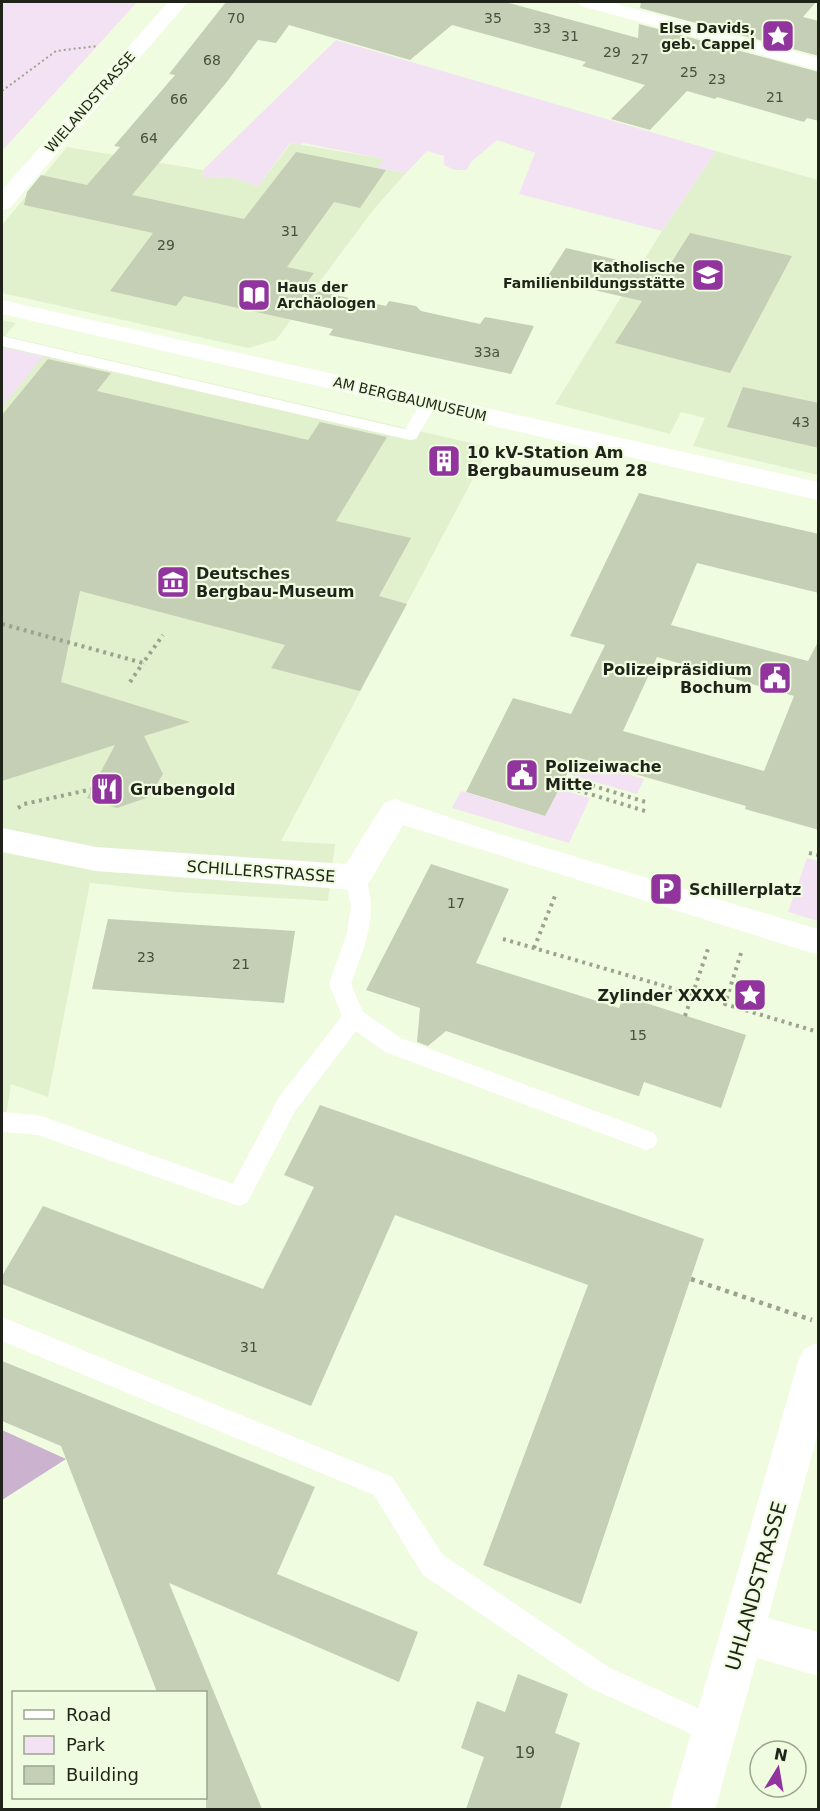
<svg xmlns="http://www.w3.org/2000/svg" width="820" height="1811" font-family="'DejaVu Sans',sans-serif">
<style>
.built{fill:#e1f1ce}
.green{fill:#f2e2f4}
.forest{fill:#cbb2ce}
.building{fill:#c4cfb5;fill-rule:evenodd}
.lines{fill:none;stroke-linecap:round;stroke-linejoin:round}
.path-far2{stroke:#9ba38f;stroke-width:2;stroke-dasharray:2 3;stroke-linecap:butt}
.path-far1{stroke:#9ba38f;stroke-width:4;stroke-dasharray:3 4.5;stroke-linecap:butt}
.path{stroke:#9ba38f;stroke-width:4.5;stroke-dasharray:4 5;stroke-linecap:butt}
.lane{fill:#fff;fill-rule:evenodd}
.street{fill:#fff;fill-rule:evenodd}
.labels{text-anchor:middle;stroke-width:4.5;stroke-linejoin:round;paint-order:stroke}
.number-label{font-size:14px;fill:#484e40}
.far-poi-label{font-size:14px;font-weight:bold;fill:#1f2319;stroke:#f0fce0;text-anchor:end}
.far-street-label{font-size:14px;fill:#1f2319;stroke:#f0fce0}
.poi-label{font-size:16px;font-weight:bold;fill:#1f2319;stroke:#f0fce0;text-anchor:start}
.street-label{font-size:16px;fill:#1f2319;stroke:#f0fce0}
.near-number-label{font-size:16px;fill:#484e40}
.near-street-label{font-size:20px;fill:#1f2319;stroke:#f0fce0}
</style>
<rect width="100%" height="100%" fill="#f0fce0"/>
<g class="built">
<polygon points="291,143 385,159 377,168 406,173 374,209 276,340 248,348 2,293 2,225 67,147 203,170 204,177 234,178 258,186"/>
<polygon points="716,151 818,180 818,475 693,446 705,418 681,412 670,434 555,404 662,231"/>
<polygon points="2,320 16,323 5,336 493,448 484,458 281,841 335,844 328,901 176,892 90,883 48,1097 11,1084 2,1141"/>
</g>
<g class="green">
<polygon points="2,2 137,2 2,151"/>
<polygon points="336,40 716,151 662,231 519,194 535,153 497,140 471,162 467,170 454,170 444,165 444,156 427,151 406,173 377,168 384,159 303,143 301,145 290,143 258,186 234,178 204,177 203,170"/>
<polygon points="5,348 43,356 2,407 2,352"/>
<polygon points="575,758 644,779 637,794 567,774"/>
<polygon points="559,789 590,798 569,843 452,808 461,791 544,816"/>
<polygon points="807,858 818,861 818,921 788,912"/>
</g>
<polygon class="forest" points="2,1430 66,1459 2,1500"/>
<g class="building">
<polygon points="226,2 505,2 638,38 639,24 819,72 819,121 807,118 804,122 717,97 715,99 687,91 650,130 611,119 645,85 582,66 586,62 452,25 410,60 289,25 276,43 258,40 226,83 132,195 244,219 296,152 386,170 360,208 334,202 287,267 314,273 303,288 386,306 389,301 416,306 421,311 480,324 485,317 534,326 511,374 329,335 333,329 184,296 176,306 110,291 153,233 24,205 27,192 41,175 87,185 120,147 114,146 175,75 169,74"/>
<polygon points="641,2 816,2 803,17 819,21 819,56 640,8"/>
<polygon points="690,233 792,256 730,373 615,343 642,301 546,279 566,248 666,271"/>
<polygon points="48,359 111,373 97,391 291,436 308,440 320,422 387,437 336,521 411,538 379,596 407,604 360,691 271,668 285,645 80,591 61,682 190,722 144,736 163,774 149,797 117,808 87,798 115,745 2,781 2,415"/>
<polygon points="743,387 819,403 819,448 727,427"/>
<path d="M639,493l180,41v59l-122,-30 -26,62 137,36 11,-21v190l-74,-21 1,-3 -170,-49 -31,59 -79,-24 47,-94 58,16 34,-69 -35,-9zM657,657l137,39 -30,75 -141,-40z"/>
<polygon points="431,864 509,889 476,963 619,1008 624,996 746,1035 721,1108 644,1082 639,1096 635,1095 446,1031 428,1046 417,1042 420,1008 366,990"/>
<polygon points="108,919 295,931 284,1003 92,989"/>
<polygon points="320,1105 704,1239 581,1604 483,1565 588,1285 395,1215 311,1406 2,1284 2,1276 43,1206 263,1289 314,1187 284,1175"/>
<polygon points="2,1361 315,1487 277,1574 418,1632 399,1682 169,1583 262,1809 206,1809 206,1692 157,1692 61,1446 2,1421"/>
<polygon points="518,1674 568,1694 555,1733 580,1743 560,1809 466,1809 484,1757 461,1748 477,1701 505,1712"/>
</g>
<g class="lines">
<polyline class="path-far2" points="2,91 56,51 97,46"/>
<g class="path-far1">
<polyline points="2,624 143,663 163,635"/>
<polyline points="130,682 143,663"/>
<polyline points="563,781 569,783"/>
<polyline points="18,808 24,804 93,789"/>
<polyline points="645,811 567,787 571,779 649,803"/>
<polyline points="809,853 818,855"/>
<polyline points="503,939 692,994"/>
<polyline points="534,948 555,896"/>
<polyline points="741,953 725,1004 818,1032"/>
<polyline points="685,1016 709,946"/>
</g>
<polyline class="path" points="691,1279 812,1320"/>
<g class="lane">
<polygon points="2,336 405,429 423,399 429,398 437,403 416,439 410,440 2,346"/>
<path d="M355,869l7,2c20,38 2,76 -11,113l12,28 38,26 253,95 4,7 -4,7 -8,3 -261,-98 -29,-21 -61,80 -48,92 -8,3 -201,-71 -36,-3v-20l36,3 195,69 46,-87 63,-81 -13,-32 18,-51 4,-27 -6,-29 3,-6z"/>
<polygon points="2,1317 392,1477 443,1555 610,1668 726,1721 730,1731 726,1741 716,1745 590,1688 423,1575 374,1495 2,1341"/>
</g>
<g class="street">
<polygon points="168,2 188,2 10,208 2,210 2,190"/>
<polygon points="578,2 609,2 818,58 818,70 581,6"/>
<polygon points="2,300 818,482 818,500 2,314"/>
<polygon points="395,799 493,832 818,929 818,955 403,825 367,886 355,890 96,871 2,852 2,828 96,847 346,864 384,803"/>
<polygon points="818,1343 818,1432 768,1618 818,1632 818,1676 757,1658 715,1810 669,1810 798,1362 804,1349"/>
</g>
</g>
<defs>
<symbol id="sight-square" viewBox="-11 -11 22 22"><rect x="-9" y="-9" width="18" height="18" rx="4" fill="#91349e" stroke="#f0fce0"/><path d="M0-6L1.8-2.2L6-1.7L2.9 1.2L3.7 5.4L0 3.3L-3.7 5.4L-2.9 1.2L-6-1.7L-1.8-2.2Z" fill="#fff"/></symbol>
<symbol id="school-square" viewBox="-11 -11 22 22"><rect x="-9" y="-9" width="18" height="18" rx="4" fill="#91349e" stroke="#f0fce0"/><path d="M0-5L7-2L0 1L-7-2ZM-4 1L0 2.5L4 1V4Q0 6-4 4Z" fill="#fff"/></symbol>
<symbol id="library-square" viewBox="-11 -11 22 22"><rect x="-9" y="-9" width="18" height="18" rx="4" fill="#91349e" stroke="#f0fce0"/><path d="M-6-4Q-3-5.5-.7-3.5V5Q-3 3-6 4ZM6-4Q3-5.5 .7-3.5V5Q3 3 6 4Z" fill="#fff"/></symbol>
<symbol id="building-square" viewBox="-11 -11 22 22"><rect x="-9" y="-9" width="18" height="18" rx="4" fill="#91349e" stroke="#f0fce0"/><path d="M-4-6H4V6H1V3H-1V6H-4ZM-2.5-4.3h1.7v1.8h-1.7ZM.8-4.3h1.7v1.8H.8ZM-2.5-1h1.7V.8h-1.7ZM.8-1h1.7V.8H.8Z" fill="#fff"/></symbol>
<symbol id="museum-square" viewBox="-11 -11 22 22"><rect x="-9" y="-9" width="18" height="18" rx="4" fill="#91349e" stroke="#f0fce0"/><path d="M0-6L6-3V-2H-6V-3ZM-5-1h2V3h-2ZM-1-1h2V3h-2ZM3-1h2V3H3ZM-6 4H6V6H-6Z" fill="#fff"/></symbol>
<symbol id="civic-square" viewBox="-11 -11 22 22"><rect x="-9" y="-9" width="18" height="18" rx="4" fill="#91349e" stroke="#f0fce0"/><path d="M-.6-6.5H3V-4.5H.6V-3L4-1V1h2V6H-6V1h2V-1L-.6-3ZM-1.2 2.5V6h2.4V2.5Z" fill="#fff"/></symbol>
<symbol id="restaurant-square" viewBox="-11 -11 22 22"><rect x="-9" y="-9" width="18" height="18" rx="4" fill="#91349e" stroke="#f0fce0"/><path d="M-5-6h1v4h1v-4h1v4h1v-4h1v5L-1.5 .5V6h-2V.5L-5-1ZM5-6V6H3V1.5H1.5Q1.5-4 5-6Z" fill="#fff"/></symbol>
<symbol id="parking-square" viewBox="-11 -11 22 22"><rect x="-9" y="-9" width="18" height="18" rx="4" fill="#91349e" stroke="#f0fce0"/><path d="M-3.5-5.5H1a3.5 3.5 0 0 1 0 7H-1V5.5H-3.5ZM-1-3.4V-.6H.8a1.4 1.4 0 0 0 0-2.8Z" fill="#fff"/></symbol>
</defs>
<g fill-rule="evenodd">
<use href="#sight-square" x="759" y="17" width="38" height="38"/>
<use href="#school-square" x="689" y="256" width="38" height="38"/>
<use href="#library-square" x="235" y="276" width="38" height="38"/>
<use href="#building-square" x="425" y="442" width="38" height="38"/>
<use href="#museum-square" x="154" y="563" width="38" height="38"/>
<use href="#civic-square" x="756" y="659" width="38" height="38"/>
<use href="#civic-square" x="503" y="756" width="38" height="38"/>
<use href="#restaurant-square" x="88" y="770" width="38" height="38"/>
<use href="#parking-square" x="647" y="870" width="38" height="38"/>
<use href="#sight-square" x="731" y="976" width="38" height="38"/>
</g>
<g class="labels">
<g class="number-label">
<text x="236" y="23">70</text>
<text x="493" y="23">35</text>
<text x="542" y="33">33</text>
<text x="570" y="41">31</text>
<text x="612" y="57">29</text>
<text x="640" y="64">27</text>
<text x="212" y="65">68</text>
<text x="689" y="77">25</text>
<text x="717" y="84">23</text>
<text x="775" y="102">21</text>
<text x="179" y="104">66</text>
<text x="149" y="143">64</text>
<text x="290" y="236">31</text>
<text x="166" y="250">29</text>
<text x="487" y="357">33a</text>
<text x="801" y="427">43</text>
<text x="456" y="908">17</text>
<text x="146" y="962">23</text>
<text x="241" y="969">21</text>
<text x="638" y="1040">15</text>
<text x="249" y="1352">31</text>
</g>
<g class="far-poi-label">
<text x="755" y="33">Else Davids,<tspan x="755" dy="16">geb. Cappel</tspan></text>
<text x="685" y="272">Katholische<tspan x="685" dy="16">Familienbildungsstätte</tspan></text>
<text x="277" y="292" text-anchor="start">Haus der<tspan x="277" dy="16">Archäologen</tspan></text>
</g>
<g class="far-street-label">
<text transform="translate(90 102) rotate(-49)" y="5">WIELANDSTRASSE</text>
<text transform="translate(410 399) rotate(13)" y="5">AM BERGBAUMUSEUM</text>
</g>
<g class="poi-label">
<text x="467" y="458">10 kV-Station Am<tspan x="467" dy="18">Bergbaumuseum 28</tspan></text>
<text x="196" y="579">Deutsches<tspan x="196" dy="18">Bergbau-Museum</tspan></text>
<text x="752" y="675" text-anchor="end">Polizeipräsidium<tspan x="752" dy="18">Bochum</tspan></text>
<text x="545" y="772">Polizeiwache<tspan x="545" dy="18">Mitte</tspan></text>
<text x="130" y="795">Grubengold</text>
<text x="689" y="895">Schillerplatz</text>
<text x="727" y="1001" text-anchor="end">Zylinder XXXX</text>
</g>
<g class="street-label">
<text transform="translate(261 871) rotate(4)" y="6">SCHILLERSTRASSE</text>
</g>
<g class="near-number-label">
<text x="525" y="1758">19</text>
</g>
<g class="near-street-label">
<text transform="translate(756 1586) rotate(-74)" y="7">UHLANDSTRASSE</text>
</g>
</g>
<rect width="820" height="1811" fill="none" stroke="#1f2319" stroke-width="6"/>
<rect x="12" y="1691" width="195" height="108" fill="#f0fce0" stroke="#9ca590" stroke-width="1.5"/>
<rect x="24" y="1710" width="30" height="9" fill="#ffffff" stroke="#9ca590" stroke-width="1.5"/>
<text x="66" y="1721" font-size="18" fill="#1f2319">Road</text>
<rect x="24" y="1736" width="30" height="18" fill="#f2e2f4" stroke="#9ca590" stroke-width="1.5"/>
<text x="66" y="1751" font-size="18" fill="#1f2319">Park</text>
<rect x="24" y="1766" width="30" height="18" fill="#c4cfb5" stroke="#9ca590" stroke-width="1.5"/>
<text x="66" y="1781" font-size="18" fill="#1f2319">Building</text>
<g transform="translate(778 1769) rotate(11)"><circle r="28" fill="#f0fce0" stroke="#9ca590" stroke-width="1.5"/>
<path d="M0-4.5L10 22L0 15L-10 22Z" fill="#91349e"/>
<text y="-9" font-size="16" font-weight="bold" text-anchor="middle" fill="#1f2319">N</text>
</g>
</svg>
